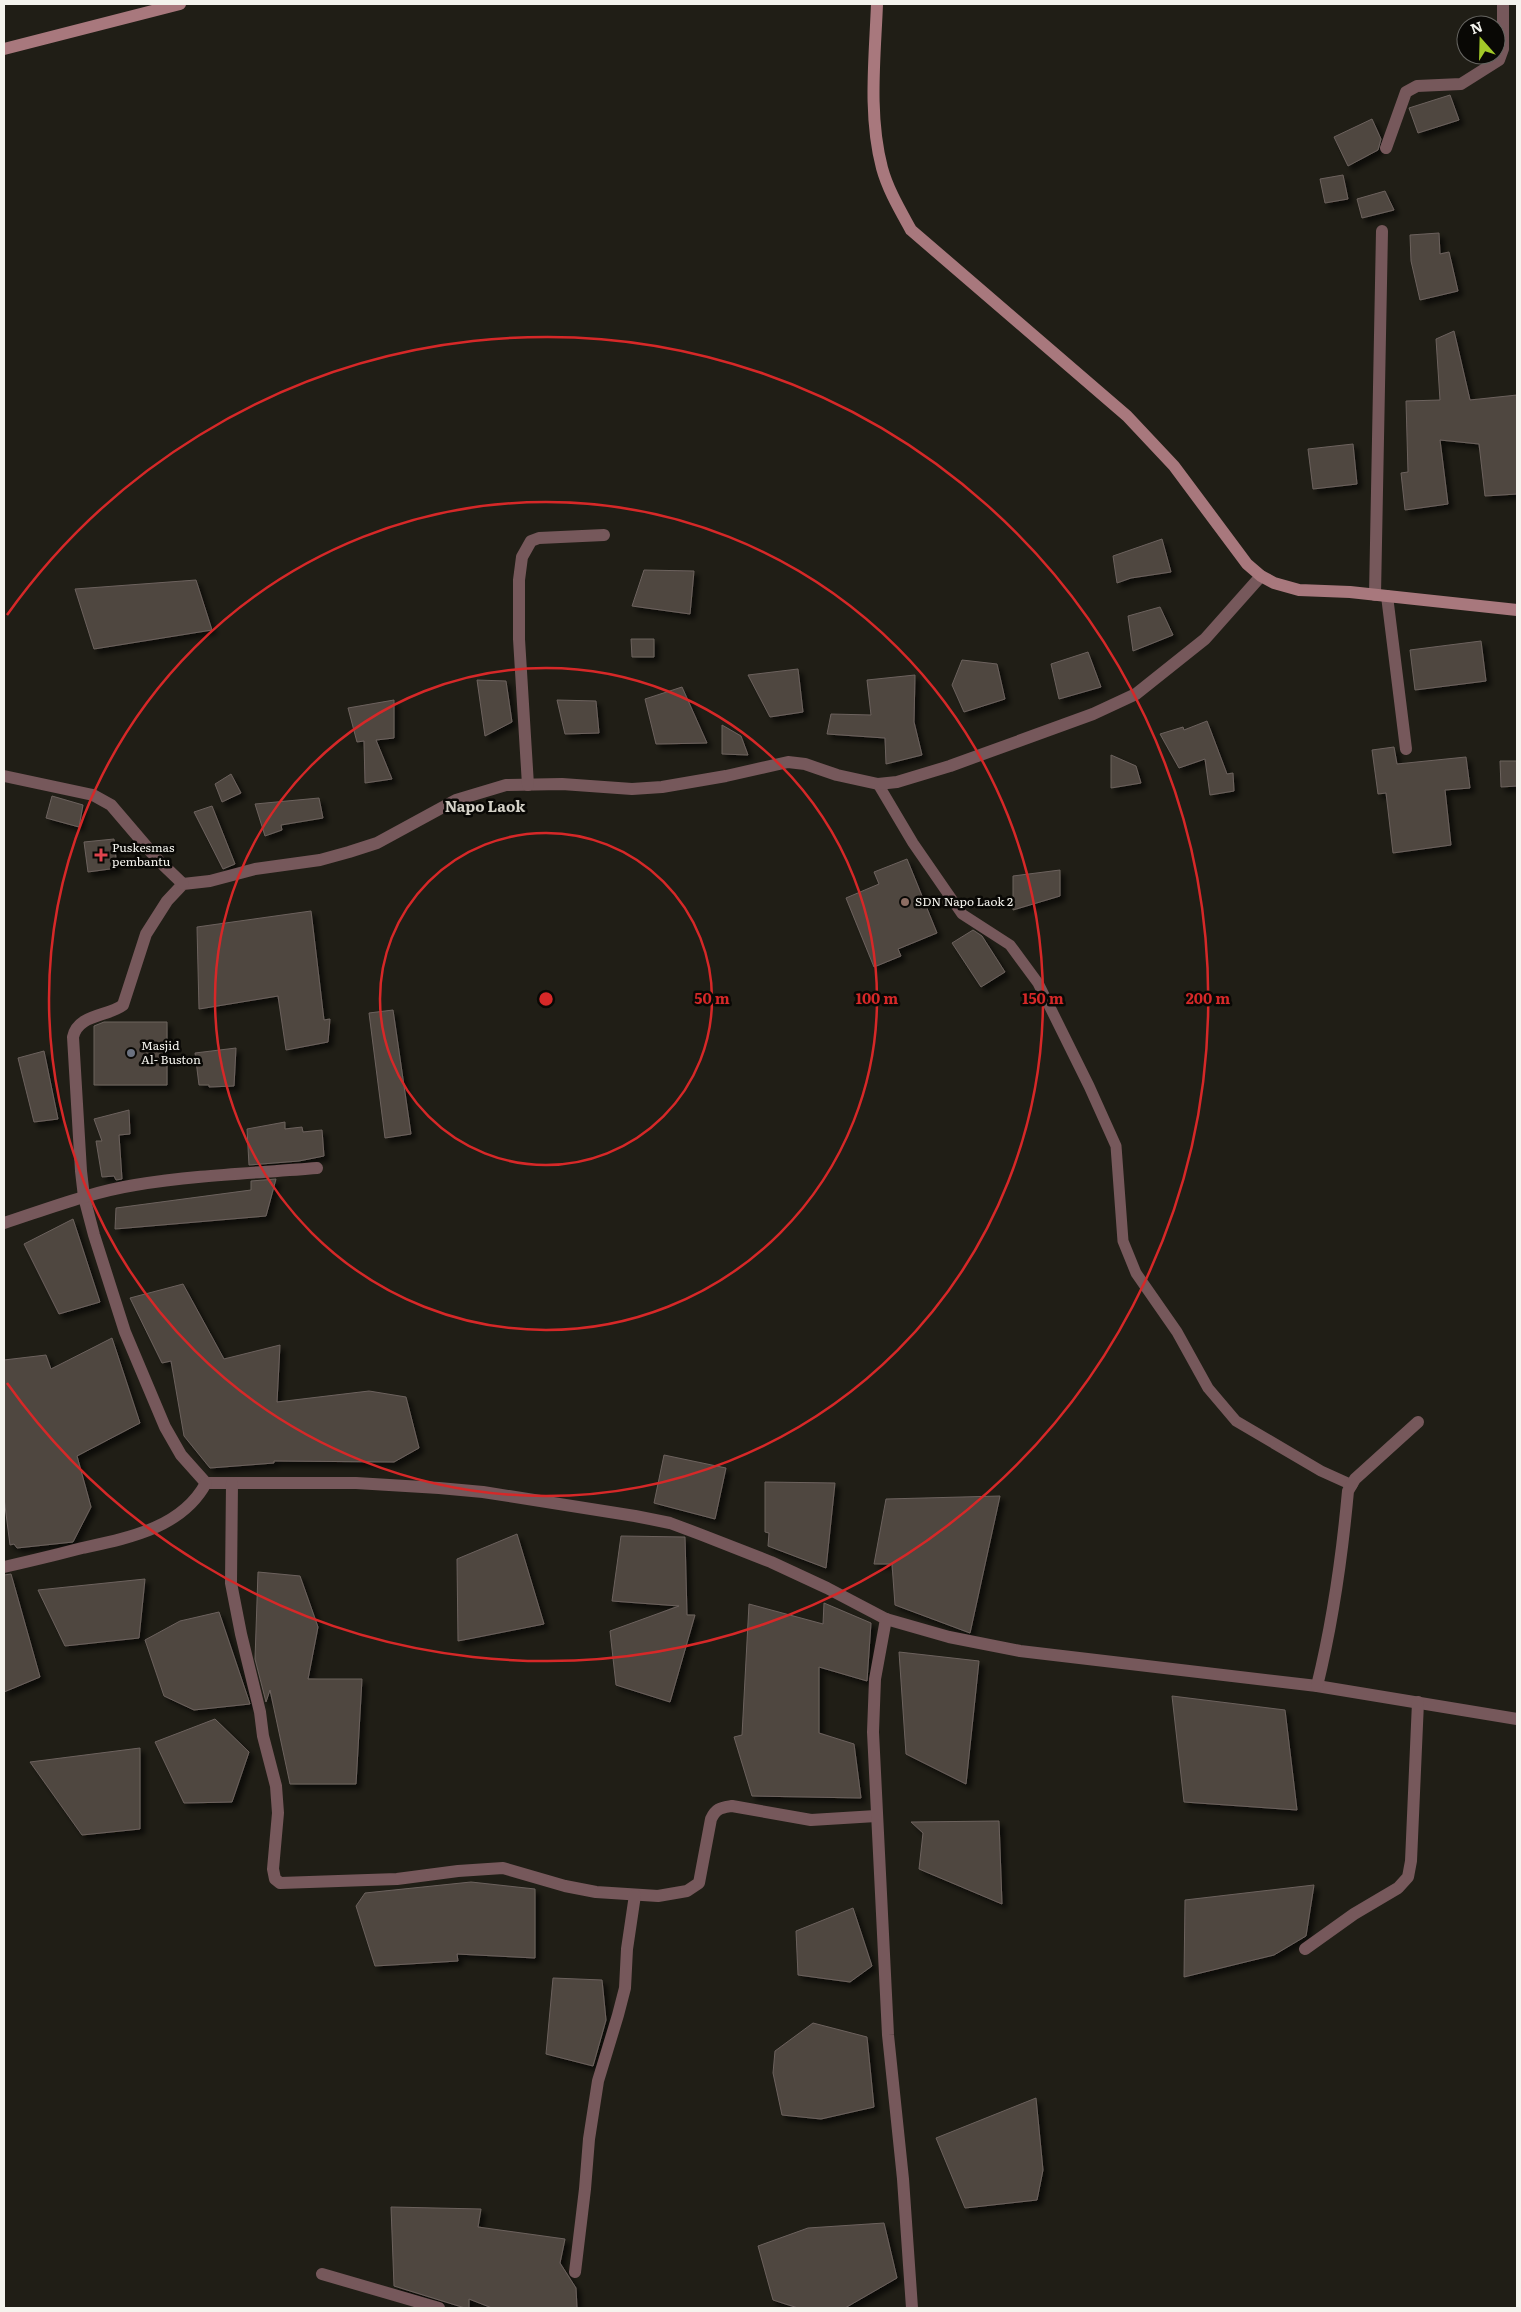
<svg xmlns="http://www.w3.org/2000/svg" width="1521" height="2312" font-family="Literata,serif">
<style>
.building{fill:#4f4641;stroke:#6c625d;filter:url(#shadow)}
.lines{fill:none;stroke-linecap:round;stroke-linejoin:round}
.lane{stroke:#76585b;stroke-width:11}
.street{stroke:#76585b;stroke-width:12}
.secondary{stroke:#a8787d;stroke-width:12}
.ring{fill:none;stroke:#d62828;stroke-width:2.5}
.health-dot{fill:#e0444e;stroke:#090805;stroke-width:2}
.education-dot{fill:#8d6e63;stroke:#090805;stroke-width:2}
.worship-dot{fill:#6b7280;stroke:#090805;stroke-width:2}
.labels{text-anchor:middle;stroke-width:5;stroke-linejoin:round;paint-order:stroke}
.poi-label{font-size:12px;fill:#f4f3ed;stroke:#090805;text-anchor:start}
.quarter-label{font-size:15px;font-weight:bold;fill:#d4d1c7;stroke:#090805}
.centre{fill:#d62828;stroke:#090805;stroke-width:2.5}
.ring-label{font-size:15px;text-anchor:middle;font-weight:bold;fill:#d62828;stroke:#090805;stroke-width:5;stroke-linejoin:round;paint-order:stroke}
</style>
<defs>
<filter id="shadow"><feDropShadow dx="4.5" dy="4.5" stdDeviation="2.5" flood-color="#0009"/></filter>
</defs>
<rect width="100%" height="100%" fill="#201e16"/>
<g class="building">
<polygon points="1450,95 1459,120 1418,133 1409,108"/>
<polygon points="1372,119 1381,139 1378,150 1348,166 1334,137"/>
<polygon points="1343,175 1348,199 1325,203 1320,179"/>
<polygon points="1385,191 1394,210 1362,218 1357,199"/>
<polygon points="1439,233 1440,254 1449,252 1458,291 1420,300 1411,261 1410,235"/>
<polygon points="1454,331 1470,400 1517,395 1517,494 1485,496 1479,444 1440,440 1448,504 1405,510 1401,473 1408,472 1406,401 1440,400 1436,339"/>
<polygon points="1353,444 1357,484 1313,489 1308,449"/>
<polygon points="1162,539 1171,572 1131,578 1117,583 1113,556"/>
<polygon points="644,570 694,571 690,614 632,606"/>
<polygon points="196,580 212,630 94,649 75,589"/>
<polygon points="1160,607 1173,635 1133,651 1128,616"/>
<polygon points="631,639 654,639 654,657 632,657"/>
<polygon points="1481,641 1486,681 1415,690 1410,650"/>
<polygon points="1088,652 1101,687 1059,699 1051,664"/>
<polygon points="962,660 997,664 1005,699 964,712 952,685"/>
<polygon points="798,669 803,712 770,717 748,675"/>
<polygon points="915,675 914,722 922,755 886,764 885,738 827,734 831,714 871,715 867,680"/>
<polygon points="477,680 506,681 512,722 485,736"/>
<polygon points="682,687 707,743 656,744 645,699"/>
<polygon points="394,700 394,738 376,740 392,779 365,783 364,741 357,742 348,708"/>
<polygon points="557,700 596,701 599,733 565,734"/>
<polygon points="1207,721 1227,774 1233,773 1234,791 1210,795 1205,759 1179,768 1160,734 1183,727 1184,730"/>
<polygon points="722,725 741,736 748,755 722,754"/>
<polygon points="1394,747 1397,764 1466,757 1470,788 1445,790 1451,845 1393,853 1386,793 1378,794 1372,750"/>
<polygon points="1111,755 1136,766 1141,783 1111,788"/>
<polygon points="1500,761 1517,761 1517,786 1501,787"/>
<polygon points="231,774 241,793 222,802 215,784"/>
<polygon points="52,796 83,805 79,827 46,818"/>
<polygon points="319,798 323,818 281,825 282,830 265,836 255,804"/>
<polygon points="212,806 235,864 223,869 194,812"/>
<polygon points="114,839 117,868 88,872 84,842"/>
<polygon points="907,859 937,933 898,949 901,956 874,967 846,898 879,884 874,872"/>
<polygon points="1060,870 1060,896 1013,910 1013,876"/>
<polygon points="311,911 324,1020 330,1019 328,1042 286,1050 278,996 199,1009 197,927"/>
<polygon points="973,930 982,936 1005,972 981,987 952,943"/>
<polygon points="393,1010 411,1134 385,1138 369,1013"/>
<polygon points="104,1022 167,1022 167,1085 94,1085 94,1026"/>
<polygon points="236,1048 234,1086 209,1087 209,1085 199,1085 195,1053"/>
<polygon points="44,1051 58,1119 34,1122 18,1058"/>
<polygon points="129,1110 130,1134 119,1135 122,1179 116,1180 114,1176 102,1177 96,1141 102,1141 94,1119"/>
<polygon points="285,1122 285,1129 302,1127 303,1132 322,1130 324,1156 299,1161 249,1165 247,1129"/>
<polygon points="276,1179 266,1216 115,1229 116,1208 251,1190 251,1181"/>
<polygon points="73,1219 100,1302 59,1314 24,1244"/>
<polygon points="183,1284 224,1359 280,1345 277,1402 369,1391 406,1397 419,1448 394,1462 274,1461 274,1463 210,1468 184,1436 171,1361 162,1363 130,1298"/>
<polygon points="112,1338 140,1423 77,1456 91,1507 73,1542 17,1548 14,1544 10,1545 4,1498 4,1360 46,1355 51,1369"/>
<polygon points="664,1455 726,1468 715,1519 654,1503"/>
<polygon points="765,1482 835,1483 826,1568 768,1546 769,1533 765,1532"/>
<polygon points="1000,1496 970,1633 895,1605 892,1564 874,1564 886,1499"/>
<polygon points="517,1534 544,1624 458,1641 457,1559"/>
<polygon points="621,1536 685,1537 687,1615 695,1615 670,1702 616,1685 610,1631 679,1606 612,1601"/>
<polygon points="258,1572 300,1576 318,1627 308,1679 362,1679 356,1784 290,1784 270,1690 266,1702 255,1659"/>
<polygon points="11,1574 40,1677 4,1692 4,1575"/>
<polygon points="145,1579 139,1638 65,1646 38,1590"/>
<polygon points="824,1603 871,1623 867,1681 819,1667 819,1733 854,1744 861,1798 752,1796 734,1737 742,1735 749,1604 823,1624"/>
<polygon points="219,1612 250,1704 194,1710 164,1696 145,1640 180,1621"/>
<polygon points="899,1652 979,1661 966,1784 906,1754"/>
<polygon points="1172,1696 1285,1710 1297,1810 1184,1802"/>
<polygon points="215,1719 249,1752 232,1802 184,1803 155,1742"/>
<polygon points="140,1748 140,1829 82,1835 30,1762"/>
<polygon points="999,1821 1002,1904 919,1869 923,1833 911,1822"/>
<polygon points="471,1882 535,1889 535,1958 457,1954 458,1961 375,1966 356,1906 365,1893"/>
<polygon points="1314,1885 1306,1936 1274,1955 1184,1977 1185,1900"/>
<polygon points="853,1908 872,1966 850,1982 798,1975 796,1931"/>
<polygon points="553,1978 602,1980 606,2020 593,2066 546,2054"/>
<polygon points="813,2023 867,2037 874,2107 821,2119 782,2115 773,2073 775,2051"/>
<polygon points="1036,2098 1043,2170 1037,2200 965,2208 936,2138"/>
<polygon points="391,2207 481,2209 478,2227 565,2239 560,2263 576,2288 577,2308 492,2308 469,2299 469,2308 465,2308 394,2286"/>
<polygon points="884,2223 897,2278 845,2308 798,2308 773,2300 758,2246 808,2228"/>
</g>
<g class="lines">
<polyline class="lane" points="878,784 913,843 962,914 1010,945 1038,983 1089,1086 1116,1146 1123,1241 1136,1273 1177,1332 1208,1388 1236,1421 1321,1471 1352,1485"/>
<g class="street">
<polyline points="1386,148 1406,92 1417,86 1461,84 1499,60 1503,49 1503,4"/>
<path d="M1261,576l-56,63 -69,55 -43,20 -143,52 -53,16 -19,2 -41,-9 -32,-11 -17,-2 -62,14 -64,11 -30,2 -70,-5 -56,1 -50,15 -79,43 -28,9 -29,8 -65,9 -45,12 -27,3 -16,17 -21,33 -23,71c-16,12 -45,9 -50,32l8,134 3,26 10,38 31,97 40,95 16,28 25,28h150l83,5 44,4 152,24 35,7 32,12 69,27 56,26 59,31 63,18 71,14 297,35 200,33"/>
<polyline points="1375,595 1382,231"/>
<polyline points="1387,596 1406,749"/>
<polyline points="4,776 93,795 111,805 158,860 183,884"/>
<polyline points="528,785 519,639 519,580 522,557 531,541 539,538 604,535"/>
<path d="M4,1223c43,-14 87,-31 131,-38 60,-10 122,-12 182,-17"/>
<path d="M232,1483l-1,100 10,51 19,78 3,24 13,50 2,27 -5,56 2,10 5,4 117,-4 61,-8 45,-3 62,18 31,6 62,4 29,-5 12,-8 12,-64c5,-11 10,-11 21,-13l79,14 65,-4"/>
<path d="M4,1567c26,-6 52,-12 78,-19 46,-10 100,-20 124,-65"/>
<polyline points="886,1619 875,1679 873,1732 888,2035 903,2179 912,2308"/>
<path d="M1317,1686c16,-65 25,-129 31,-195l7,-12 63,-57"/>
<polyline points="1305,1949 1354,1914 1398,1888 1408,1877 1411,1861 1418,1702"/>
<polyline points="575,2272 585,2189 589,2139 598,2081 618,2015 625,1988 627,1949 635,1895"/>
<polyline points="322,2274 439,2308"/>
</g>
<g class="secondary">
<path d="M877,4c-2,53 -9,111 5,164 6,22 18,42 29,62l216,186 47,50 73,98 14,12 13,7 25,7 51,2 167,18"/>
<polyline points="4,49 180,4"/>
</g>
</g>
<g class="ring">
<circle cx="546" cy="999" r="166"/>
<circle cx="546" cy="999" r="331"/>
<circle cx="546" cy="999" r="497"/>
<path d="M7 615A662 662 0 1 1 7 1383"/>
</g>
<path class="health-dot" d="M98.5 847.5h5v5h5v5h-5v5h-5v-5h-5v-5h5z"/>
<circle class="education-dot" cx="905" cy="902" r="5"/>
<circle class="worship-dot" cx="131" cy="1053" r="5"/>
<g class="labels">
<g class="poi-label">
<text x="112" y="852">Puskesmas<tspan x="112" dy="14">pembantu</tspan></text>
<text x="915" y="906">SDN Napo Laok 2</text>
<text x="141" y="1050">Masjid<tspan x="141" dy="14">Al- Buston</tspan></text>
</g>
<g class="quarter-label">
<text x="485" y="812">Napo Laok</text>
</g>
</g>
<circle cx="546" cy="999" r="8" class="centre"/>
<g class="ring-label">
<text x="712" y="1004">50 m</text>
<text x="877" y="1004">100 m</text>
<text x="1043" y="1004">150 m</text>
<text x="1208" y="1004">200 m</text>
</g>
<rect width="1521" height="2312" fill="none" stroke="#f4f3ed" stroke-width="10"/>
<g transform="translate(1481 40) rotate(340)"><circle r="24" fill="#090805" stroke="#676662"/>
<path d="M0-4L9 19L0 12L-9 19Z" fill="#a2c928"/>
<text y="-8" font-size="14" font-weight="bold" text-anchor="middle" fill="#f4f3ed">N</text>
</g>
</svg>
